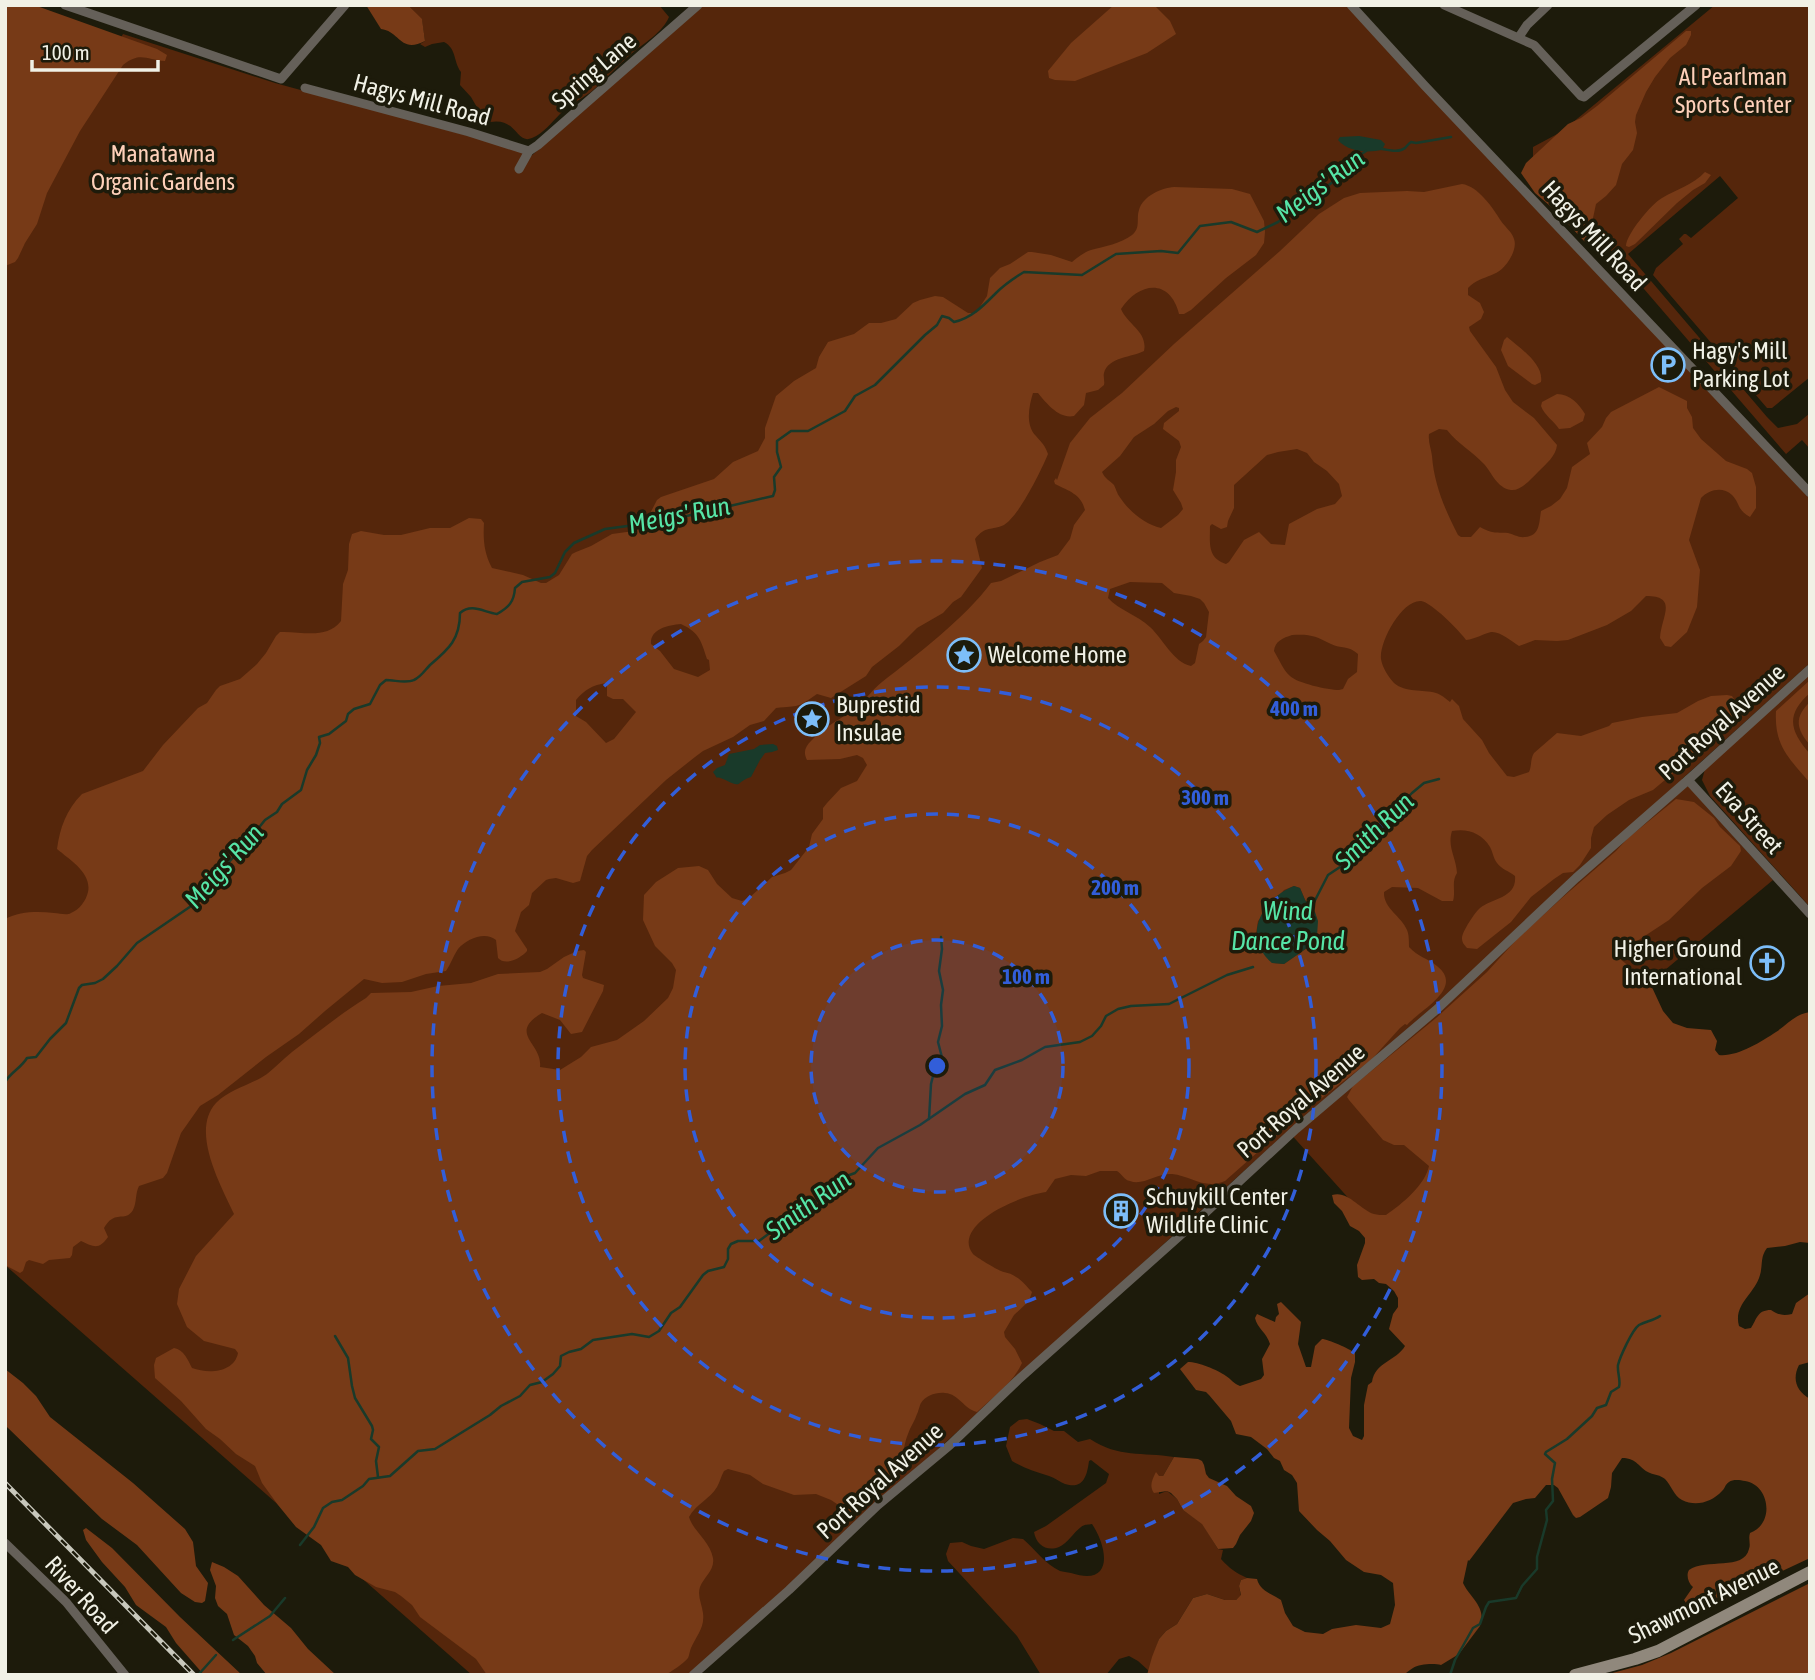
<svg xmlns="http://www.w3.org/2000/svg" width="1815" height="1680" font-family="'Asap Condensed',sans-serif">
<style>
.green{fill:#55260b}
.forest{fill:#773a17;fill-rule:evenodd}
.water{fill:#193a2a}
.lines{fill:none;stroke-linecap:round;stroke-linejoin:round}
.stream{stroke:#193a2a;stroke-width:2.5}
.minor{stroke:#656059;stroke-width:9}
.secondary{stroke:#90887c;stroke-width:12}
.rail-casing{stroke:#c8c8bc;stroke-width:5}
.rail{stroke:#1d1b0b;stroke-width:2.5;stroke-dasharray:8;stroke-linecap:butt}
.ring{fill:none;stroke:#325ed9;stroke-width:3.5;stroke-dasharray:12 9}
.labels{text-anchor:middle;stroke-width:7;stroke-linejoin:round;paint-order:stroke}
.street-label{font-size:24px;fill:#f1f1e6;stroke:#1d1b0b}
.park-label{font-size:24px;fill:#fed0b9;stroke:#1d1b0b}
.poi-label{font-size:24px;fill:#f1f1e6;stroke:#1d1b0b;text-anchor:start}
.water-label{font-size:26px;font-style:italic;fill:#56e5a7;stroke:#1d1b0b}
.centre{fill:#325ed9;stroke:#1d1b0b;stroke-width:3.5}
.ring-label{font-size:21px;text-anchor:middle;font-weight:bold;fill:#325ed9;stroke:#1d1b0b;stroke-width:7;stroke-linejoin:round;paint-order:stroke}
</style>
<rect width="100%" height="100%" fill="#1d1b0b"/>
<g class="green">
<path d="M408,5h251l10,12c-7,16 -25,26 -38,37 -14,12 -26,26 -40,38 -10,7 -22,13 -31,22 -9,9 -16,19 -28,24 -16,7 -15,-21 -42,-16l-8,-6 -11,-19 -11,-12 1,-13c-8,-11 -4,-23 -17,-30l-12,2 -7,3 -5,-3 5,-3 -3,-21z"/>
<polygon points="704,5 1347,5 1810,499 1810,663 1682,779 1773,880 1641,990 1543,1414 1288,1131 690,1675 472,1675 5,1265 5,247 123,34 275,83 513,148 531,156"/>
<polygon points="1715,5 1810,5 1810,377 1772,408 1767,408 1653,275 1656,268 1683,244 1679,239 1684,234 1686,234 1691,238 1738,198 1720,176 1628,254 1767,417 1778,428 1797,424 1810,413 1810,449 1802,440 1786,454 1533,160 1533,147 1561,132 1583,114"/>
<polygon points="1810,674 1810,907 1710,796 1702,780 1705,769"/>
<path d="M1027,1419l13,5 14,7h10l14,11 12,-3c29,19 52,13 84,18l-11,19h-4v18l8,-3 10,8 6,11 19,13 16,26 5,1 -2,9c8,9 15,14 26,19l-6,2 -2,6 2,10 -5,4h-11l-18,-6 -14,4 -16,26 -11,7 -7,8 -10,32 -11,-10 -9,-5 -10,3 -13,16h-65l-24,-39 -69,-75 -2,-7 4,-11 12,-1 9,4 13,3 29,-11 10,1c12,10 22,25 37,32 3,1 7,1 11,2 43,14 37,-25 21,-49 -5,1 -7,0 -11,3 -8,6 -13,16 -22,20 -12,5 -23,-2 -25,-15l12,-6 60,-43 3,-9 -18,-14 -2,1c-2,14 -5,29 -24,23 -5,-2 -10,-6 -16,-8 -13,-4 -25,-8 -37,-15l-6,-15 4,-19 9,-7z"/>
</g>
<g class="forest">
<path d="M5,5h29l123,44 10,6 -2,6c-18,-1 -25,-10 -42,4l-43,66 -33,62 -10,31 -12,19 -7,15 -3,4 -10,4z"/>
<path d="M366,5h42l14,14 3,22c-25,13 -25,-10 -44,-12z"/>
<polygon points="1114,5 1154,5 1170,21 1176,34 1147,53 1075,81 1055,80 1049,78 1048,71 1071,43"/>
<polygon points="1686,31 1691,31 1691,35 1686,45 1670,58 1655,77 1646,92 1636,115 1635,122 1637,133 1633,150 1622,164 1616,185 1606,196 1596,204 1593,218 1595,237 1591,242 1585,242 1556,211 1535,193 1521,173 1526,163 1568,124 1581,118 1597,106"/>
<path d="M1705,172l6,3 -6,8 -12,7 -16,13 -42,41 -6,3 -3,-1c0,-11 25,-42 36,-48 15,-9 31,-13 43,-26z"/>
<path d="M1462,184c16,2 31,24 39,37 4,6 11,11 13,18 2,5 0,12 -2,16 -13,26 -28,17 -44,33v7l12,8 4,9 -3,7 -12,8 1,4 26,36 9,23 8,12 21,16 23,27c-1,11 -11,19 -19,27 -6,6 -17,19 -27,18 -14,-2 -19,-17 -27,-26 -12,-13 -26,-20 -37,-34l-8,-1 -10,5c-1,8 2,14 3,22 2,28 13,54 26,79l3,2h10l9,-10c13,7 14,5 28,6 5,1 11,5 17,4 15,-1 14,-14 16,-26l10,-5 9,-7 7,-11 5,-21 18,-13 -3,-11 15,-16 4,-9 5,-6 48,-25 28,14v7l5,9 1,11 8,11 25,22 21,8 5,4 4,14v21l-6,9c-13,-7 -10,-14 -18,-22 -10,-9 -23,-5 -31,3l-12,42 11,30 -3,37 -10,25 -16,15 -6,-1 -5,-8c1,-21 19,-42 -14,-42l-15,15 -24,14 -39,15 -11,1 -22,-1 -16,6c-8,-5 -19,-15 -28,-14 -9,2 -15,7 -25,8 -6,-9 -35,-38 -45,-39 -20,-1 -42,42 -40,58 1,8 8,19 13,24 12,10 28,6 42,10 6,2 9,5 14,9l2,-3 7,7 4,13 19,21 7,13 18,23 7,1 15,-5c3,-6 1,-13 5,-19l23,-20 24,3 28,-10 3,-3 30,-6 35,-4 21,-12 13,-5 16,-1 5,1 6,9 1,5 -2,10 -6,9 -23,15 -55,46 -24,10 -22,15 -13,12 -3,11v10l-11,17 -7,7 -10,1 -9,6 -23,18 -20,25 -34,27 -10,-1c-3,-4 -5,-5 -5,-10 0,-6 13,-26 18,-30 13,-10 37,-10 35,-32 -6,-5 -14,-7 -18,-13 -4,-5 -4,-11 -7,-16 -8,-14 -23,-19 -38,-16 -5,16 4,26 5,42 -6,9 -1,18 -4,28h-11l-24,-13 -26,-1 -8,5c-1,16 17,24 23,38 2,4 2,12 2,17 9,10 18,11 28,19 28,22 -17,44 -30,59l-2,-1 -5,4 -29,32 -70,54 -76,67c-20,9 -34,-5 -53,-7 -15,-1 -29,12 -42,7 -6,-1 -8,-7 -13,-10h-17l-14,5 -15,-1 -16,4 -9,13c-22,3 -72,23 -77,47 -1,5 0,10 4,15 3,3 23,15 28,17 5,2 10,2 15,6 6,3 11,10 16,15l-3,9 -15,14 -10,17 1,5 10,12 7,14c-9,20 -29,34 -45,49 -13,-3 -18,-18 -32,-19 -9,-1 -20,3 -24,10 -1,1 -3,10 -4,11 -2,7 -7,13 -9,20 -6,14 -4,29 -12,42 -9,15 -28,24 -42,34l-5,2 -18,-12 -15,-6 -22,1 -31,-11 -13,-9 -22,-6 -4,2c-3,5 -4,11 -7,16 -7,12 -21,17 -28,30 4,14 21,24 24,41 2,12 -9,19 -13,29 -3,9 2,17 3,26 2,15 -7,23 -12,35 -1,2 -2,8 -3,10 -5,6 -15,12 -22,17h-179l-11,-16 -56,-42 -8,-12 -11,-9 -6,-4 -19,-5 -21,-12 -7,-8 -17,-6 -10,-16 -25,-18 -18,-22 -16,-22 -7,-17 -19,-12 -16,-15 -14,-10 -25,-28 -26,-23 -1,-13 2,-7 18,-10c10,2 14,12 18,20 16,6 42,5 46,-15l-3,-4 -31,-8 -17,-14 -10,-23 2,-15 17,-33 38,-42c-13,-28 -44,-83 -18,-111 14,-14 35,-18 51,-29 9,-7 16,-15 25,-22 24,-18 48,-38 74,-54l5,-5 40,-1 27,-6 33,-3 27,-9 42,-2 7,-3 17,-12 13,-6 7,-1 2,2 -4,23 1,3 21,7 -1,6 -21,41 -11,2 -11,-14 -18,-7c-35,21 1,30 -2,54l20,3 21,-13 10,-10 26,-7 27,-19 24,-23 5,-10 3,-18 -4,-7 -17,-17 -12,-26 1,-25 12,-13 22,-14 21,-2 9,4 9,14 15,14 10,3 7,-3 23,-21 13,-4 6,-3 18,-23 3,-13 11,-15v-11l4,-5 14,-15 16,-7 10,-16 -4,-7 -6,-3 -17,4 -33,1c-4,-8 -2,-13 4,-19 13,-15 33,-23 48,-36 8,-7 15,-17 23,-23 35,-27 83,-64 109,-99l10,-2 39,-19 18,-7 12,-16 4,-14 11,-15c-4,-16 -16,-19 -30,-26l-1,-3 2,-3 1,2 13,-37 20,-25 32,-25 52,-49 106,-93 39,-37 25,-16 16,-5 47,-2 17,1zM1176,407l3,1v3l-15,12 -1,6 16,12 2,6 -5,13v12l-3,18 8,13 2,6 -5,6 -17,13c-17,-4 -33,-18 -42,-32 -1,-1 -4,-9 -5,-11 -5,-5 -9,-6 -12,-13l18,-16 14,-19 20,-13 14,-13zM1297,449l10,4 7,9 13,9 12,13 3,12 -7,8 -18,5 -28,15 -4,21 -14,-1 -12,-12 -15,8 -15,22 -3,2c-19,-6 -16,-21 -16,-38l2,-2 9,5 6,-2 1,-6 6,-13v-23l33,-30 11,-3zM1130,582l32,1 12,10 17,3 9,3 4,4 5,9 -3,25 -3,4 -4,3 -4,19 -4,3c-18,-4 -28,-27 -41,-39 -13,-12 -31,-17 -42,-29l2,-9zM1292,635c19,-1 23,1 39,9 10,5 17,1 27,10l-1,18 -9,7 -5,10 -4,1c-11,0 -42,-7 -49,-14 -7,-6 -11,-17 -16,-25 1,-10 9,-13 18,-16zM1294,886l6,2 7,16v44l-23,16 -11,-1 -4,-3 -13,-26 2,-13 26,-31z"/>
<path d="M1174,187l58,2 18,5 14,27 1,11 -1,11 -8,12 -30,23 -35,32 -7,4h-5c-9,-36 -40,-32 -58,-5 7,16 27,23 23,42 -11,6 -36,6 -40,22 -1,4 1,8 0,12l-6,5 -12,3 -2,12 -10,11c-15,3 -27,-12 -36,-23h-5c-4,13 -8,32 3,43 6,7 9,9 12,18 -7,17 -29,62 -44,71 -13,6 -18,0 -29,14l7,29 -21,29 -8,5 -10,11 -26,15 -18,18 -27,21 -6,9 -35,22 -14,-4c-21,15 -17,11 -41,14l-12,13 -14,4 -17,12 -30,14 -8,6 -29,23 -74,70 -5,6 -7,25 -7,2 -17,-5 -7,1 -3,1 -14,13 -3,12 -8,7 -6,19 12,18v2c-7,8 -22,15 -29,7l-2,-18c-11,-9 -29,-1 -38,9 -5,7 -7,15 -12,22l-20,3 -24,8 -20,1 -18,-4 -39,32 -26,23 -33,23 -48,38 -18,11 -19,27 -14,40 -4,5 -24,8c-4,8 -2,16 -6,24 -6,10 -13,4 -21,9 -4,2 -6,6 -8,9l4,9c-9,13 -14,10 -27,4l-8,6 -1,8 -2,3 -21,2 -6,4 -14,-4 -3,2 -3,9 -3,2 -15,-8v-346c15,-8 33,-8 49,-6 6,0 12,3 17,0 8,-3 15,-12 17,-21 4,-19 -18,-32 -31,-43 3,-21 9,-39 25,-55l61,-23 20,-26 35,-37 9,-5 9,-13 4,-4 20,-7 17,-15 9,-11 10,-17 4,-4c22,-1 46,8 61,-11l2,-37 5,-14 1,-26 3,-10 9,-3 23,4h17l29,-7h20l19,-10 12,1 3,4c-1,17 0,30 8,45l31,7 18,8h5l13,-8 13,-21 4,-2 15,-6 21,-12 22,-3 9,-4 14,-27 4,-3 53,-18 19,-17 25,-11 7,-13v-10l11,-32 18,-15 22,-13 3,-11 9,-15 26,-8 15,-11h12l15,-4 17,-16 7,-3 15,-4 8,1 25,16h8l11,-17 3,-18 10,-10 10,-4 18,-12h4l19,3 21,7c5,-4 12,-10 19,-12 12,-3 31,-7 41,-15 9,-7 4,-16 7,-25 4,-14 22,-22 35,-23zM681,624c19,9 20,17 26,35l2,1 1,10 -12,7 -24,-8 -14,-18 -9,-7c-1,-15 17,-19 30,-20zM606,683l1,3v10l6,3h10l13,13 -22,27 -8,4 -20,-21 -10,-6v-16c8,-10 17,-15 30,-17z"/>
<path d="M1507,337c13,11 37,27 34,45l-6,3 -3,-1 -24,-18 -7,-16 3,-10z"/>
<path d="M1557,394c13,0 22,10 28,20l-2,7 -13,7 -11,1c-5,-8 -15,-14 -18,-23l1,-4z"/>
<path d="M1810,680v13c-25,22 -20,38 0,61v29c-21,-25 -36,-37 -34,-72z"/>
<path d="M1810,702v43c-14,-16 -16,-28 0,-43z"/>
<path d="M1676,799l18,3 20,16 6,9 20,19 1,5 -10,15 -29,22 -33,32 -44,29 -5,2v8l30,24 13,28 10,12 14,5 24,2 6,11 -2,9 4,5c18,2 42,-13 57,-23 12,-8 19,-18 34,-20v231l-10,-1 -15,4 -18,2c-7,9 -4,17 -7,27 -5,19 -27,29 -21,51l6,3 6,-1c6,-9 6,-18 20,-18 7,5 12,6 21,4l4,-11 14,-10v69l-11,3c-7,14 -3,26 11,34v159l-43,20 -19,7 -24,16 -30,5 -8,-3 -2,-3 9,-13c-5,-4 -7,-12 -4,-17 17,-12 55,1 60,-21 2,-5 -1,-10 1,-16 25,-9 20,-48 -5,-52 -5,-1 -12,-2 -16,1 -5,4 -3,5 -7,9 -10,11 -26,16 -40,9 -8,-4 -11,-15 -17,-21 -5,-4 -10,-4 -15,-6 -12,-5 -12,-15 -28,-15l-10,15 -1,14 -3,11 -28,19 -4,1 -3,-3 -15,-27 -4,-3h-8l-11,13 -9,1 -13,4 -44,58 -1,-1 -5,23c7,15 24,24 17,43l-21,28 -18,11c-7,-2 -22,-1 -28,3 -4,2 -6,5 -10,7h-256l5,-18 7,-18 7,-8 11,-7 16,-26 14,-4 18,6h11l5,-5 -2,-9 2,-6 6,-2 10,1c3,12 15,15 24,21l4,13 8,13 12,6 18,2 9,-5 24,-4 25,3 9,-4 5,-19 -2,-22 -12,-8 -17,-3 -18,-12 -16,-19 -13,-11 -18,-19 -2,-28 -5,-8 -8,-5 -4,-9 -6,-3 -7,-9 -16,-12 -15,-3 -5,-13 -22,-26 -3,-3 -10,-2 -16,-21 8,-7c10,0 30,8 38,14 5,3 8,8 14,10l21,-7 3,-4 -2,-16 8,-15c-3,-11 -13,-16 -15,-26l2,-4 18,8 1,-5 3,-3 -2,-10 4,-2 20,20 -3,22 8,23h5l4,-21 7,-7c6,0 28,10 33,14v9l-4,16 -2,50 4,8 9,4 2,-4v-31l4,-20 4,-3c3,-20 24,-21 33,-36l-16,-17 4,-15 5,-7v-9l-4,-7 -8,-7 -7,-1 -5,-4 -12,1 -4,-3 -1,-12 8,-22v-5l-6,-7 -9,-5 -8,-15 -8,-8 -2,-8c16,-5 27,14 42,19 3,1 8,1 12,1 16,-11 39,-30 43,-49l-25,-21h-10l-11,-5 -34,-40 -2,-3 6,-11 83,-68 51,-46 31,-34 45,-41 53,-46 12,-13z"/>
<polygon points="5,1369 23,1383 36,1396 50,1417 133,1483 185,1529 193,1542 196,1566 208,1583 205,1601 202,1603 195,1602 181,1593 137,1545 102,1519 8,1428 5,1425"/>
<path d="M1174,1457l24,2 4,2 2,4 2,9 3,4 18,8 9,10 15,10 3,7 -3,8 -11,14 -4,9 -3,4 -15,1 -16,-25 -19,-14 -6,-11 -6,-6 -4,-2 -13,2c-5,-7 -2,-13 2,-21l3,4h4z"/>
<polygon points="86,1528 112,1548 180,1617 242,1675 204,1675 176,1643 166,1627 136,1605 125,1587 102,1562 86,1540 83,1530"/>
<polygon points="212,1562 224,1567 238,1576 264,1605 291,1628 308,1649 336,1675 267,1675 257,1663 255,1656 248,1646 234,1635 227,1614 218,1606 215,1598 216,1586 210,1570"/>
<polygon points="1810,1583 1810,1675 1605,1675 1642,1665 1671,1653"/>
</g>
<g class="water">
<path d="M1359,136l22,4 4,4 -3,6c-15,3 -34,2 -44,-10l2,-3z"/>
<path d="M773,744l4,2 1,4 -6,2 -7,1 -5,7 -9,17c-18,6 -6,12 -28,2 -10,-4 -3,3 -10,-7l4,-4 8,-3 4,-11 25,-5 6,-4z"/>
<path d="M1294,886l6,2 5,12 10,12 3,9 -1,15 -10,12 -23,16 -12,-1c-31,-27 -10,-64 22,-77z"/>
</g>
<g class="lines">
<g class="stream">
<path d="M1382,149c7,1 17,4 23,-1 2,-2 4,-5 6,-6l5,1 35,-6"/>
<polyline points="1310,910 1328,875 1346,863 1412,793 1424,783 1439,779"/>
<path d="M5,1082c6,-10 16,-14 22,-24l9,-1 14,-18 16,-16 13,-35 3,-3 13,-2 8,-4 14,-13 20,-23 60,-41 22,-29 30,-33 16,-20 12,-8 5,-8 19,-14 6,-20 9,-15 4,-12 -1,-6 10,-3 17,-13 2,-7 6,-5 16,-5 10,-19 6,-5c9,0 20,4 28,0 7,-3 11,-10 16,-15 19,-16 30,-26 30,-52 12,-10 23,-1 37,1 12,-7 17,-12 18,-26l7,-6 28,-5 5,-4 10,-21 9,-9 31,-14 60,-8 108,-25 2,-6 -1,-13 7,-10 -4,-15v-11l14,-10h17l37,-20 10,-15 20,-11 50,-50 12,-10 5,-9 7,2 5,4c18,-4 30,-17 42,-29 8,-8 18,-15 28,-21l58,3 34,-21 45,-3 17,2 22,-27 31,-4 26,10 21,-10 34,-24 31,-24 8,-13 15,-10"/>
<polyline points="929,1119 931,1084 933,1076 943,1072 945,1069 938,1042 942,1026 941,1005 943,990 939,971 942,949 941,937"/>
<polyline points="335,1336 348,1358 352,1386 355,1398 372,1426 373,1430 371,1439 379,1447 376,1461 378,1477"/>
<polyline points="300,1545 314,1527 323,1508 332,1502 342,1500 363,1486 369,1479 390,1476 418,1451 435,1449 490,1415 501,1406 520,1396 530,1385 542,1382 553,1374 560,1366 561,1356 569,1352 581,1349 593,1340 632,1334 649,1337 659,1331 671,1313 680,1307 703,1275 708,1271 724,1267 728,1259 728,1249 731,1244 738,1241 759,1241 771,1232 794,1220 844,1177 855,1173 878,1148 920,1125 965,1094 985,1085 995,1070 1022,1060 1045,1047 1080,1042 1092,1036 1101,1026 1106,1016 1118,1009 1131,1006 1169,1004 1227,975 1253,967"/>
<polyline points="233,1640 270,1616 285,1598"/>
<polyline points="199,1674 216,1655"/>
<path d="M1450,1675l5,-15 18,-32 7,-4 6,-17 3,-5 27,-4 6,-12 15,-17v-12l10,-37 -1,-10 7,-9 -1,-22 3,-16 -10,-9 1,-2 21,-13 25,-23 5,-8 9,-3 5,-13 8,-5c2,-7 -2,-15 -1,-22 2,-8 14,-35 21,-40 7,-4 14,-4 21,-9"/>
</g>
<g class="minor">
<polyline points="65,5 281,79 345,5"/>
<polyline points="1351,5 1425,86 1810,493"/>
<polyline points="1444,5 1534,45 1581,96 1584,97 1696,5"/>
<polyline points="1519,37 1527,25 1548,5"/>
<polyline points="305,88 469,132 529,151"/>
<polyline points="519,169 529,151 538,145 698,5"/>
<polyline points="1688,780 1810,914"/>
<polyline points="5,1543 66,1602 125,1675"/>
<polyline points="693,1675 789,1590 878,1505 950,1445 1018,1380 1202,1216 1296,1129 1436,1010 1576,878 1688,780 1810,669"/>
</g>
<polyline class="secondary" points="1575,1675 1635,1659 1658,1651 1810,1572"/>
<defs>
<polyline id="rail" points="5,1483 194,1675"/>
</defs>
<use href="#rail" class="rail-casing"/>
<use href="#rail" class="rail"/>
</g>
<circle cx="937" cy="1066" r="126" fill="#325ed9" fill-opacity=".12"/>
<g class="ring">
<circle cx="937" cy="1066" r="126"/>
<circle cx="937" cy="1066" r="252"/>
<circle cx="937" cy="1066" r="379"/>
<circle cx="937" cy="1066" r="505"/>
</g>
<defs>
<symbol id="parking-ring" viewBox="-11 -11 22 22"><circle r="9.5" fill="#1d1b0b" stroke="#7dbef9" stroke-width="1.5"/><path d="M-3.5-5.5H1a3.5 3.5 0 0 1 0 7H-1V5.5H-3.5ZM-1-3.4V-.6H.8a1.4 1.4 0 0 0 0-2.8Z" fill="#7dbef9"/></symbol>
<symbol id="sight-ring" viewBox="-11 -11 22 22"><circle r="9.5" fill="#1d1b0b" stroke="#7dbef9" stroke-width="1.5"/><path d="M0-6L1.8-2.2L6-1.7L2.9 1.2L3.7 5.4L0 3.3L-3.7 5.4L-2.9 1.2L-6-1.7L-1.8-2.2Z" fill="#7dbef9"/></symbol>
<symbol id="church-ring" viewBox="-11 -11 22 22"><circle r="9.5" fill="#1d1b0b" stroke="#7dbef9" stroke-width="1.5"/><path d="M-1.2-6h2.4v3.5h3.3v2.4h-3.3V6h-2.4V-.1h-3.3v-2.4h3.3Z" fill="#7dbef9"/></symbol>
<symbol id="building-ring" viewBox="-11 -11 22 22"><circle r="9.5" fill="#1d1b0b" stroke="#7dbef9" stroke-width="1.5"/><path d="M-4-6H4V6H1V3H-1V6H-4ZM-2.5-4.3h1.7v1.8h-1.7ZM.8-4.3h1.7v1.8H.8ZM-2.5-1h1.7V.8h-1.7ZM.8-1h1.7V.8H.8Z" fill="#7dbef9"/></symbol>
</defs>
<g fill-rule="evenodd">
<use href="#parking-ring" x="1649" y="346" width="38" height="38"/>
<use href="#sight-ring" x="945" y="636" width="38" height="38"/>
<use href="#sight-ring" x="793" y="700" width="38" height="38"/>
<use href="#church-ring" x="1748" y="944" width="38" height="38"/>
<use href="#building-ring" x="1102" y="1192" width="38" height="38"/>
</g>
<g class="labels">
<g class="street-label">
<text transform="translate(594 71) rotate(-41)" y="8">Spring Lane</text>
<text transform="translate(422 100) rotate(15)" y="8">Hagys Mill Road</text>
<text transform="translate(1594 236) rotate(47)" y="8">Hagys Mill Road</text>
<text transform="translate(1722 722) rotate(-42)" y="8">Port Royal Avenue</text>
<text transform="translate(1749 818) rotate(48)" y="8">Eva Street</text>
<text transform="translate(1301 1101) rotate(-41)" y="8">Port Royal Avenue</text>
<text transform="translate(880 1481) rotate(-42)" y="8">Port Royal Avenue</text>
<text transform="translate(81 1595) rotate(48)" y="8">River Road</text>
<text transform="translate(1704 1601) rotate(-26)" y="8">Shawmont Avenue</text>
</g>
<g class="park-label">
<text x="1733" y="85">Al Pearlman<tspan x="1733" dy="28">Sports Center</tspan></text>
<text x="163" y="162">Manatawna<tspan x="163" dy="28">Organic Gardens</tspan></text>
</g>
<g class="poi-label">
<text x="1692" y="359">Hagy's Mill<tspan x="1692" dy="28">Parking Lot</tspan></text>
<text x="988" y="663">Welcome Home</text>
<text x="836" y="713">Buprestid<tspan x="836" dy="28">Insulae</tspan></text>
<text x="1742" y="957" text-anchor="end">Higher Ground<tspan x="1742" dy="28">International</tspan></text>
<text x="1146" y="1205">Schuykill Center<tspan x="1146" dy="28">Wildlife Clinic</tspan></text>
</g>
<g class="water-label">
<text transform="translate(1320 186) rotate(-37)" y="9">Meigs' Run</text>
<text transform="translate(679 515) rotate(-11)" y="9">Meigs' Run</text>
<text transform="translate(1374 831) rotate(-44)" y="9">Smith Run</text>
<text transform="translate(224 866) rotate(-48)" y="9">Meigs' Run</text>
<text x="1288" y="920">Wind<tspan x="1288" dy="30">Dance Pond</tspan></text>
<text transform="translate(808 1205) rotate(-36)" y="9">Smith Run</text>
</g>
</g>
<circle cx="937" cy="1066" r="10" class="centre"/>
<g class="ring-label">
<text x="1294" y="716">400 m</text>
<text x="1205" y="805">300 m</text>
<text x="1115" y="895">200 m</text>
<text x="1026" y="984">100 m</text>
</g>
<rect width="1815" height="1680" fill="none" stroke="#f1f1e6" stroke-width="14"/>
<path d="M32 60v10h126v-10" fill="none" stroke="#f1f1e6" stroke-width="3.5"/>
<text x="42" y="60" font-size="21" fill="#f1f1e6" stroke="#1d1b0b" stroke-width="5" paint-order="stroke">100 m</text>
</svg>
